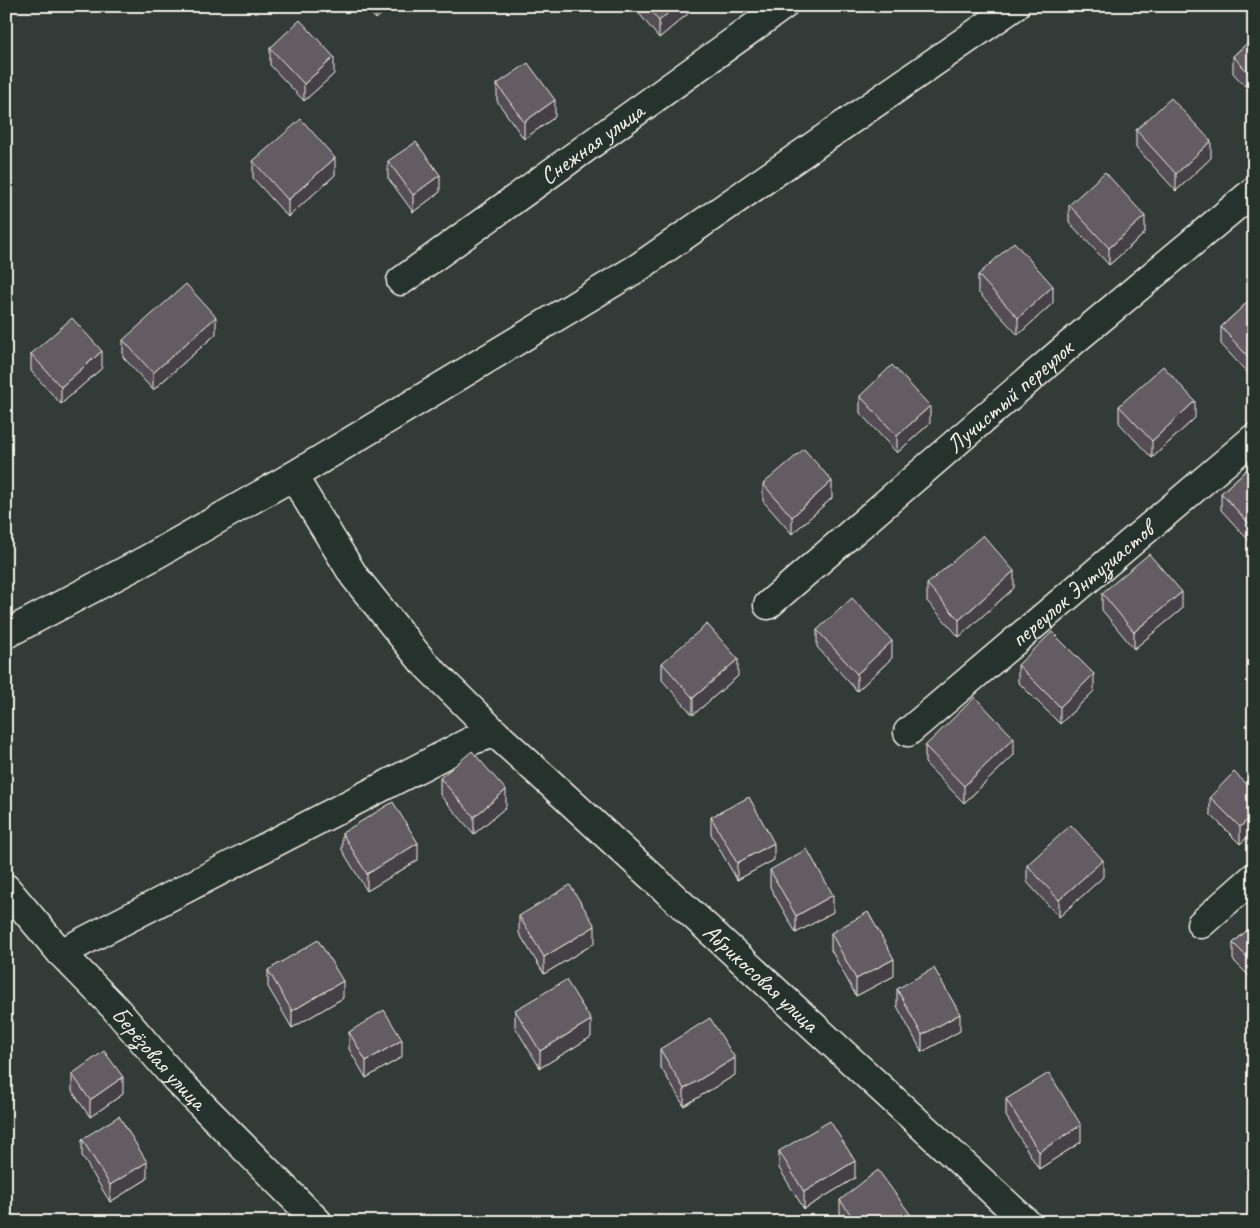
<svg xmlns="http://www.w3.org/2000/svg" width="1260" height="1228" font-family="Caveat,sans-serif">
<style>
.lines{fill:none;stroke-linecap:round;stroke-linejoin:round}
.street-casing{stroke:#f4f1e8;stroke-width:31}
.street{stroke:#26332d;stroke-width:28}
.wall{fill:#554e55;stroke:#f4f1e8}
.shaded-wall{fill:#454045;stroke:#f4f1e8}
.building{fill:#635b63;stroke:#f4f1e8}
.labels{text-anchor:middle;stroke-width:4.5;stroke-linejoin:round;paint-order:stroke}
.street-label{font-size:24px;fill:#f4f1e8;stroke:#26332d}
</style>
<rect width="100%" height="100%" fill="#323b38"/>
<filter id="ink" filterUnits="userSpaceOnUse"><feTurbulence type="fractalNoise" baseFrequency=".02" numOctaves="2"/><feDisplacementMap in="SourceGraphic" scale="10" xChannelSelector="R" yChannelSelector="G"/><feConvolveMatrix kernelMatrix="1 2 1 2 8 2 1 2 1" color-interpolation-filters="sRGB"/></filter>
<g filter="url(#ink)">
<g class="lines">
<defs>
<g id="street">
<path id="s1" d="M401,281l382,-275"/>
<path id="s2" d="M293,476l61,100 69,86 72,71 54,49 477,440"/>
<path id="s3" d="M768,605l301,-260 185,-154"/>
<polyline points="6,634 148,559 293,476 639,267 1015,6"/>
<path id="s4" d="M908,732l346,-294"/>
<path id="s5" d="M6,888l55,65 53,54 62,72 142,143"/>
<polyline points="1201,924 1254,877"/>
<polyline points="61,953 473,740 495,733"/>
</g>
</defs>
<use href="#street" class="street-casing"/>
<use href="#street" class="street"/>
</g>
<g class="wall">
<polygon points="363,6 390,6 376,19"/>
<polygon points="637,6 691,6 691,11 659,38 637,11"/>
<polygon points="1254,37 1254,96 1233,73 1233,56"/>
<polygon points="270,48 334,74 304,101 270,65"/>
<polygon points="497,84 555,117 524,139 497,101"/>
<polygon points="1136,130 1211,158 1176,191 1136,147"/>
<polygon points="253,161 335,175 288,217 253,178"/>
<polygon points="388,161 440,192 413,212 388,178"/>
<polygon points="1069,205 1145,233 1109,265 1069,222"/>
<polygon points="978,275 1053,303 1018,335 978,292"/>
<polygon points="1254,296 1253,379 1221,344 1221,327"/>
<polygon points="216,334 153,390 123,357 123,340"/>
<polygon points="31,354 102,368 61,404 31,371"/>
<polygon points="860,396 930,423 897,453 860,413"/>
<polygon points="1119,406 1195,418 1152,458 1119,423"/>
<polygon points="1254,463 1254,546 1221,510 1221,493"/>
<polygon points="763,484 832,498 792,534 763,501"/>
<polygon points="927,584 1014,588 959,637 927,601"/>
<polygon points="1102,593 1182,609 1134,649 1102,610"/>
<polygon points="817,630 892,658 857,691 817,647"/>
<polygon points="662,663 738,676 693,715 662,680"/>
<polygon points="1018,665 1094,691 1060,724 1018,682"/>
<polygon points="925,746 1014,755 964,803 925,763"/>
<polygon points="440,778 506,807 474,834 440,795"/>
<polygon points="1254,791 1254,831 1240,844 1210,814 1210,797"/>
<polygon points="711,817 774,860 737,880 711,834"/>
<polygon points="342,833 418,860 367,891 342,850"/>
<polygon points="1027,865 1103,877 1059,917 1027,882"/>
<polygon points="770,870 833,912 796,933 770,887"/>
<polygon points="519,916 595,943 544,974 519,933"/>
<polygon points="1254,924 1254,981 1233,960 1233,943"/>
<polygon points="831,933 894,976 856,996 831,950"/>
<polygon points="268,970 343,998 292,1028 268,987"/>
<polygon points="897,989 960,1031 922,1052 897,1006"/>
<polygon points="515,1010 591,1037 540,1068 515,1027"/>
<polygon points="349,1032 402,1057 366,1078 349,1049"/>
<polygon points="660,1049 735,1075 684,1106 660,1066"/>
<polygon points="72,1074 123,1094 90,1117 72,1091"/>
<polygon points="1006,1099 1081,1142 1039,1169 1006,1116"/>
<polygon points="82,1139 147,1179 110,1202 82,1156"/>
<polygon points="779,1151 855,1178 804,1209 779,1168"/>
<polygon points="840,1200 913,1222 843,1222 840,1217"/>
</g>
<g class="shaded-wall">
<polygon points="376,6 390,6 376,19"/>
<polygon points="676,6 691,6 691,11 659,38 659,21"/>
<polygon points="334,57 334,74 304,101 304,84"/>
<polygon points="555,100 555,117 524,139 524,122"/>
<polygon points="1211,141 1211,158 1176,191 1176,174"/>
<polygon points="335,158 335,175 288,217 288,200"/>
<polygon points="440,175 440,192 413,212 413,195"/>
<polygon points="1145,216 1145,233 1109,265 1109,248"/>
<polygon points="1053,286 1053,303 1018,335 1018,318"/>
<polygon points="216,317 216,334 153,390 153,373"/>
<polygon points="102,351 102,368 61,404 61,387"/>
<rect x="1253" y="362" width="1" height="17"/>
<polygon points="1195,401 1195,418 1152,458 1152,441"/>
<polygon points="930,406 930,423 897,453 897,436"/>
<polygon points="832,481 832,498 792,534 792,517"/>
<polygon points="1014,571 1014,588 959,637 959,620"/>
<polygon points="1182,592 1182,609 1134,649 1134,632"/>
<polygon points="892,641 892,658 857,691 857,674"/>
<polygon points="738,659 738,676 693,715 693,698"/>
<polygon points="1094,674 1094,691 1060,724 1060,707"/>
<polygon points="1014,738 1014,755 964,803 964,786"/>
<polygon points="506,790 506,807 474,834 474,817"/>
<polygon points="1254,814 1254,831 1240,844 1240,827"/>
<polygon points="418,843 418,860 367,891 367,874"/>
<polygon points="774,843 774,860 737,880 737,863"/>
<polygon points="1103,860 1103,877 1059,917 1059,900"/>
<polygon points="833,895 833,912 796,933 796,916"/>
<polygon points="595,926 595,943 544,974 544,957"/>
<polygon points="894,959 894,976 856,996 856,979"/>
<polygon points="343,981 343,998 292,1028 292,1011"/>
<polygon points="960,1014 960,1031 922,1052 922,1035"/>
<polygon points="591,1020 591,1037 540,1068 540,1051"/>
<polygon points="402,1040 402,1057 366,1078 366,1061"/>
<polygon points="735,1058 735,1075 684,1106 684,1089"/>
<polygon points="123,1077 123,1094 90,1117 90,1100"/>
<polygon points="1081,1125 1081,1142 1039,1169 1039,1152"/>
<polygon points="855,1161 855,1178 804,1209 804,1192"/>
<polygon points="147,1162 147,1179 110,1202 110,1185"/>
<polygon points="913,1218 913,1222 908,1222"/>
</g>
<g class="building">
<polygon points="647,6 676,6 659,21"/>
<polygon points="300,20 334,57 304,84 270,48"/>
<polygon points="1254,37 1254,79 1233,56"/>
<polygon points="528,63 555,100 524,122 497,84"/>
<polygon points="1171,98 1211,141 1176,174 1136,130"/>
<polygon points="301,119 335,158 288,200 253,161"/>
<polygon points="416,142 440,175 413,195 388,161"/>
<polygon points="1105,172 1145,216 1109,248 1069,205"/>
<polygon points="1014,242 1053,286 1018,318 978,275"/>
<polygon points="186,284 216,317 153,373 123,340"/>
<polygon points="1254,296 1254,362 1253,362 1221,327"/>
<polygon points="72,318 102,351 61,387 31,354"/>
<polygon points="892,365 930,406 897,436 860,396"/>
<polygon points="1163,366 1195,401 1152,441 1119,406"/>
<polygon points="804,449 832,481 792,517 763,484"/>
<polygon points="1254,463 1254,529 1221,493"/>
<polygon points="983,535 1014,571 959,620 927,584"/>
<polygon points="1149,554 1182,592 1134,632 1102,593"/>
<polygon points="852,598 892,641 857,674 817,630"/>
<polygon points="707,624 738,659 693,698 662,663"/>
<polygon points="1052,632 1094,674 1060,707 1018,665"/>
<polygon points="975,697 1014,738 964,786 925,746"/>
<polygon points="472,751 506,790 474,817 440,778"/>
<polygon points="1234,772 1254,791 1254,814 1240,827 1210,797"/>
<polygon points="749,797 774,843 737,863 711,817"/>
<polygon points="393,802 418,843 367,874 342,833"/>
<polygon points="1071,825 1103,860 1059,900 1027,865"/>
<polygon points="807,849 833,895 796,916 770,870"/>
<polygon points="570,885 595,926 544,957 519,916"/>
<polygon points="868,912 894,959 856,979 831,933"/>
<polygon points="1254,924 1254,964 1233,943"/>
<polygon points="318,940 343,981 292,1011 268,970"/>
<polygon points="934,968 960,1014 922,1035 897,989"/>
<polygon points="566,980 591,1020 540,1051 515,1010"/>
<polygon points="384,1010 402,1040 366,1061 349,1032"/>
<polygon points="710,1018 735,1058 684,1089 660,1049"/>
<polygon points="104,1051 123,1077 90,1100 72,1074"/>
<polygon points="1049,1073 1081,1125 1039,1152 1006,1099"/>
<polygon points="119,1116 147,1162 110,1185 82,1139"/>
<polygon points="830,1121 855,1161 804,1192 779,1151"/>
<polygon points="878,1170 913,1218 908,1222 856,1222 840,1200"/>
</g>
</g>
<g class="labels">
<g class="street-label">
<text dy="8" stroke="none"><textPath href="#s1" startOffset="235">Снежная улица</textPath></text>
<text dy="8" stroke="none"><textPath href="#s3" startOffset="319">Лучистый переулок</textPath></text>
<text dy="8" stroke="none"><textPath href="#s4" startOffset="228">переулок Энтузиастов</textPath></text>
<text dy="8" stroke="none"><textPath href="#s2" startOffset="690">Абрикосовая улица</textPath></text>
<text dy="8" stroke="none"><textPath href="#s5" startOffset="229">Берёзовая улица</textPath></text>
</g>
</g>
<rect width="1260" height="1228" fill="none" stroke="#26332d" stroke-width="25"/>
<rect x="12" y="12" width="1235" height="1203" fill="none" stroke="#f4f1e8" stroke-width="2" filter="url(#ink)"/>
</svg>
